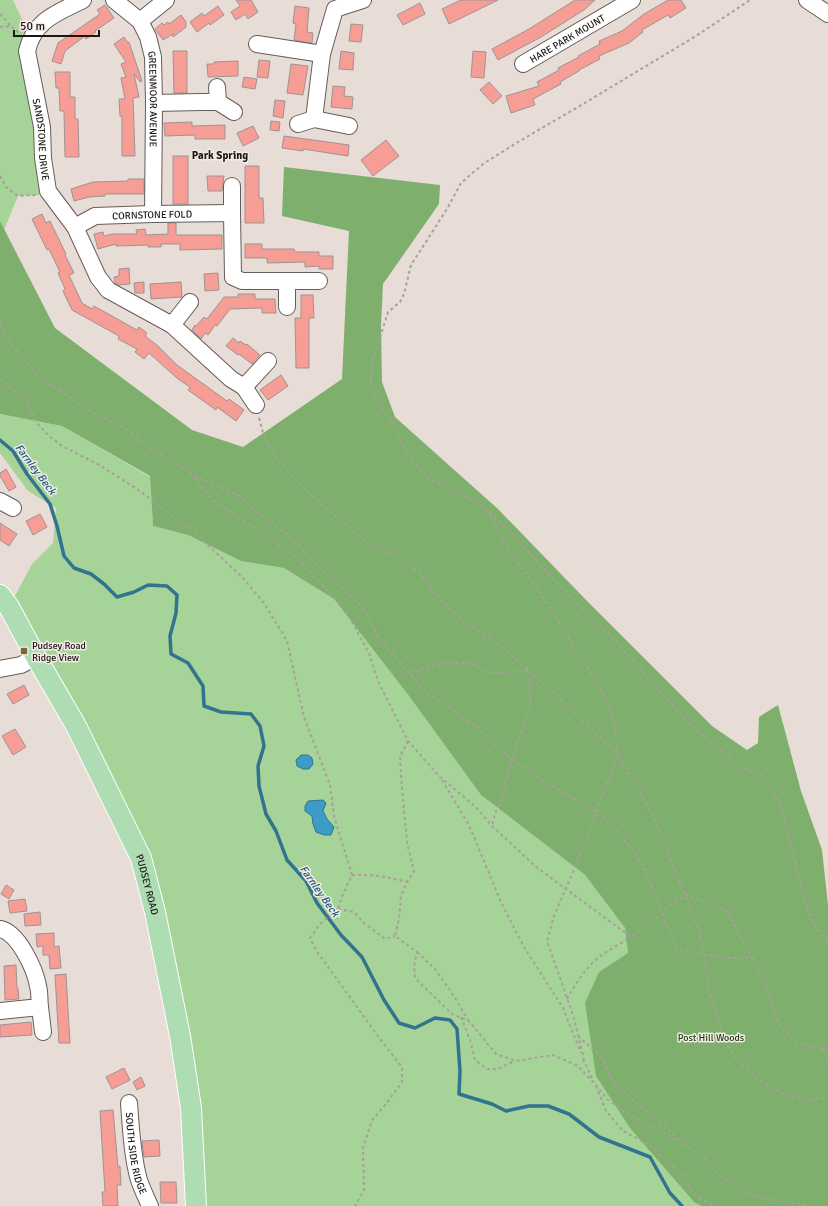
<svg xmlns="http://www.w3.org/2000/svg" width="828" height="1206" font-family="Signika,sans-serif">
<style>
.green{fill:#a6d397}
.forest{fill:#7eaf6d}
.water{fill:#3d9cc5;stroke:#327490}
.lines{fill:none;stroke-linecap:round;stroke-linejoin:round}
.stream{stroke:#327490;stroke-width:3.5}
.building{fill:#f69e95;stroke:#9f9392}
.minor-casing{stroke:#665c58;stroke-width:18}
.major-casing{stroke:#fff;stroke-width:22}
.path{stroke:#a89f9b;stroke-width:2;stroke-dasharray:3 3;stroke-linecap:butt}
.minor{stroke:#fff;stroke-width:16}
.major{stroke:#aeddb4;stroke-width:20}
.poi-dot{fill:#796836;stroke:#f5eae5;stroke-width:1.5}
.labels{text-anchor:middle;stroke-width:3;stroke-linejoin:round;paint-order:stroke}
.street-label{font-size:10px;fill:#1a1715;stroke:#f5eae5}
.poi-label{font-size:10px;fill:#1a1715;stroke:#f5eae5;text-anchor:start}
.park-label{font-size:10px;fill:#1c3c0e;stroke:#f5eae5}
.neighbourhood-label{font-size:11px;font-weight:bold;fill:#1a1715;stroke:#f5eae5}
.water-label{font-size:11px;font-style:italic;fill:#135c79;stroke:#f5eae5}
</style>
<rect width="100%" height="100%" fill="#e8dcd7"/>
<g class="green">
<polygon points="0,0 13,0 26,28 22,36 21,44 48,191 39,195 18,196 4,230 0,221"/>
<polygon points="0,414 62,426 150,477 153,526 188,535 241,561 284,568 334,599 409,696 481,795 585,875 625,928 628,953 599,972 695,1203 702,1206 196,1206 191,1108 141,858 9,607 32,564 53,543 56,508 28,491 0,453"/>
</g>
<polygon class="forest" points="284,167 440,185 439,204 383,284 381,326 382,382 395,417 498,509 588,602 712,726 747,750 758,743 759,717 778,705 801,791 822,850 828,905 828,1206 702,1206 695,1203 630,1128 596,1076 585,1003 599,972 628,953 625,928 585,875 481,795 409,696 334,599 284,568 241,561 188,535 153,526 150,476 62,426 0,414 0,221 55,328 192,430 243,447 342,379 349,231 282,216"/>
<g class="water">
<polygon points="301,755 308,755 312,758 313,764 309,769 303,769 297,766 296,760"/>
<polygon points="323,800 326,803 323,811 327,819 334,827 331,835 324,835 316,832 313,824 312,816 305,811 305,806 308,801"/>
</g>
<g class="lines">
<polyline class="stream" points="0,440 13,451 27,474 50,504 57,526 64,556 74,568 91,574 104,584 117,597 134,592 148,585 167,586 177,595 176,613 170,636 171,654 188,663 203,686 204,706 221,712 251,714 260,726 264,746 258,766 259,786 266,814 276,831 287,860 306,881 317,903 341,935 362,957 384,1000 399,1023 415,1028 435,1018 450,1020 457,1029 460,1071 459,1094 492,1104 506,1111 529,1106 548,1106 569,1114 599,1137 650,1157 670,1193 682,1206"/>
</g>
<g class="building">
<polygon points="236,0 251,0 258,12 248,19 245,14 236,20 231,12 240,6"/>
<polygon points="461,0 498,0 449,24 442,9"/>
<polygon points="575,0 595,0 584,10 541,37 498,60 492,49 529,29"/>
<polygon points="668,0 681,0 686,8 670,18 668,15 642,30 643,32 629,43 599,56 600,59 579,70 579,71 560,82 561,84 533,99 535,105 511,113 506,96 539,86 537,82 559,70 558,68 579,57 578,56 600,44 599,41 622,31 644,14"/>
<polygon points="420,3 425,14 403,25 397,15"/>
<polygon points="105,5 114,18 95,31 96,32 86,39 85,36 65,51 61,64 52,61 58,43 100,14 97,10"/>
<polygon points="218,6 224,15 210,25 209,23 197,32 190,22 202,13 204,16"/>
<polygon points="295,6 309,8 307,32 313,33 312,43 294,40 296,24 293,23"/>
<polygon points="181,15 186,22 186,27 173,37 173,34 163,40 155,29 162,23 164,25 168,22 169,24"/>
<polygon points="351,24 363,25 361,42 349,41"/>
<polygon points="124,37 128,43 129,42 142,81 140,82 134,74 139,97 133,98 135,156 122,156 122,116 120,116 119,99 125,99 121,78 126,77 121,64 126,62 114,44"/>
<polygon points="173,51 187,51 187,93 174,93"/>
<polygon points="341,51 354,53 353,70 339,69"/>
<polygon points="473,51 486,52 484,78 471,77"/>
<polygon points="259,60 270,61 268,78 257,77"/>
<polygon points="238,61 238,76 208,77 207,64 214,64 214,62"/>
<polygon points="291,64 308,66 303,95 287,93"/>
<polygon points="55,72 70,72 70,97 75,97 75,119 78,119 79,157 65,157 64,111 60,111 59,88 56,88"/>
<polygon points="244,77 257,79 255,89 242,87"/>
<polygon points="489,82 502,96 493,104 480,90"/>
<polygon points="333,86 345,87 344,96 353,97 352,109 331,107"/>
<polygon points="275,100 285,101 283,118 273,116"/>
<polygon points="271,121 280,122 279,131 270,130"/>
<polygon points="192,122 192,126 225,125 225,139 195,139 195,135 165,136 164,123"/>
<polygon points="253,126 259,138 243,146 237,133"/>
<polygon points="284,136 349,145 348,156 303,149 303,151 282,148"/>
<polygon points="386,140 399,156 373,176 361,160"/>
<rect x="173" y="156" width="15" height="48"/>
<polygon points="245,166 259,166 259,198 263,198 264,223 245,223"/>
<polygon points="207,176 224,176 222,191 208,191"/>
<polygon points="128,179 144,179 144,194 105,194 105,196 89,197 74,201 71,189 93,182 128,181"/>
<polygon points="42,214 46,223 50,221 66,254 65,255 74,273 69,275 82,303 92,309 94,306 137,330 139,327 147,333 145,336 158,346 177,365 227,401 229,399 244,410 236,421 217,407 216,410 188,390 190,387 178,379 149,353 144,359 135,352 137,349 118,339 119,336 72,310 63,291 65,289 58,273 60,272 49,249 47,250 32,219"/>
<polygon points="168,223 176,223 176,235 222,235 222,249 180,250 180,244 161,244 161,247 148,247 148,245 116,246 116,244 98,249 94,234 103,232 104,236 112,234 137,234 136,230 145,229 146,235 168,234"/>
<polygon points="245,244 262,244 262,249 294,249 295,252 319,252 319,256 333,256 333,269 319,269 319,266 305,267 305,262 267,263 267,258 245,258"/>
<polygon points="129,268 130,284 119,285 115,283 114,277 119,276 119,269"/>
<polygon points="218,273 219,290 205,291 204,274"/>
<polygon points="144,282 144,293 135,293 134,283"/>
<polygon points="181,282 182,297 151,299 150,284"/>
<polygon points="238,294 255,294 255,299 275,299 276,313 262,313 262,308 230,309 217,326 215,325 208,335 205,333 201,339 192,330 195,325 196,326 204,317 207,319 224,297 238,297"/>
<polygon points="301,295 313,295 314,318 309,318 309,368 296,368 295,318 301,318"/>
<polygon points="233,338 239,343 240,341 246,345 247,344 260,355 252,364 239,354 238,355 226,346"/>
<polygon points="281,375 288,386 268,400 260,390"/>
<polygon points="6,469 16,487 9,491 0,476 0,473"/>
<polygon points="40,514 47,527 33,535 26,521"/>
<polygon points="0,523 17,534 9,546 0,540"/>
<polygon points="24,685 29,695 13,704 7,694"/>
<polygon points="15,729 26,747 13,755 2,736"/>
<polygon points="6,885 14,890 9,899 1,894"/>
<polygon points="25,899 27,911 10,913 8,901"/>
<polygon points="40,912 41,925 25,926 24,914"/>
<polygon points="54,933 54,947 59,946 61,968 50,969 49,955 43,955 43,946 37,947 36,934"/>
<polygon points="16,965 17,988 18,988 19,999 5,1000 4,966"/>
<polygon points="66,974 70,1043 59,1043 55,975"/>
<polygon points="31,1022 32,1035 0,1037 0,1025"/>
<polygon points="124,1068 130,1080 112,1089 106,1077"/>
<polygon points="141,1077 145,1086 137,1090 133,1082"/>
<polygon points="113,1110 118,1167 120,1166 121,1185 117,1185 118,1206 103,1206 102,1192 105,1192 100,1111"/>
<polygon points="159,1140 160,1156 144,1157 142,1141"/>
<polygon points="160,1182 176,1182 177,1203 161,1203"/>
</g>
<g class="lines">
<defs>
<g id="minor">
<path id="s1" d="M83,0c-26,13 -49,20 -56,51l15,76 1,31 5,33 27,36 23,50 10,13 64,35 59,54 13,8 24,-26"/>
<path id="s2" d="M114,0l26,21 8,16 5,20 1,46 -1,111"/>
<polyline points="807,0 828,14"/>
<polyline points="140,21 166,0"/>
<polyline points="257,44 322,54"/>
<path id="s3" d="M523,64l109,-64"/>
<polyline points="217,87 218,102"/>
<polyline points="154,103 201,102 218,102 234,112"/>
<polyline points="298,124 314,119"/>
<polyline points="349,126 314,119 322,54 335,9 363,0"/>
<polyline points="232,186 232,213"/>
<path id="s4" d="M75,227l20,-11 58,-2 79,-1 1,64 9,4h77"/>
<polyline points="287,307 287,282"/>
<polyline points="172,325 190,302"/>
<polyline points="244,387 256,405"/>
<polyline points="0,501 13,508"/>
<polyline points="0,669 21,665 36,657"/>
<path d="M0,929c18,3 35,40 38,57 2,7 1,14 2,21l-40,4"/>
<polyline points="40,1007 43,1032"/>
<path id="s5" d="M129,1103c2,25 3,53 10,77 3,9 7,17 11,26"/>
</g>
<g id="major">
<path id="s6" d="M0,595l9,12 27,50 40,69 65,132 14,54 25,124 11,72 5,98"/>
</g>
</defs>
<use href="#minor" class="minor-casing"/>
<use href="#major" class="major-casing"/>
<g class="path">
<polyline points="0,14 11,26"/>
<polyline points="0,27 11,26 20,34"/>
<polyline points="0,176 6,187 18,196 36,195"/>
<polyline points="0,324 6,338 40,378 85,408 127,429 152,450 189,471 216,503 265,535 298,559 345,609 369,653 378,681 408,741 440,777 476,807 492,826 535,866 631,937 662,914 677,949 705,955 698,928 653,816 618,754 613,719 603,693 539,591 508,549 487,511 512,534 557,583 614,639 687,722 740,767 763,776 780,803 808,912 820,935 828,939"/>
<polyline points="0,379 27,401 36,422 49,436 62,446 101,466 137,489 196,534 242,577 264,603 287,641 304,717 330,785 334,816 352,875 343,894 338,909 320,924 310,938 316,950 377,1035 402,1067 402,1082 386,1104 372,1120 363,1148 364,1190 355,1206"/>
<polyline points="259,418 263,433 273,453 289,473 312,496 370,546 396,555 420,573 435,594 461,619 498,644 530,671 618,754 578,860 554,916 547,941 573,1015 584,1059"/>
<polyline points="194,476 238,495 259,514 290,537 314,562 363,608 379,638 425,691 479,728 496,746 512,759 540,779 596,812 619,833 644,866 662,914"/>
<polyline points="487,511 477,503 449,487 429,480 413,461 400,439 391,419 380,407 370,387 372,364 388,312 400,302 404,294 411,265 447,209 461,183 483,164 518,142 578,107 696,36 750,0"/>
<polyline points="409,673 445,663 472,663 488,673 530,671 529,690 531,703 512,759 501,802 495,813 492,826"/>
<polyline points="408,741 400,756 401,776 407,843 414,871 407,882 401,896 399,919 395,936 417,952 414,966 415,978 452,1014 469,1021 496,1054 516,1061 553,1055 578,1066 595,1084 607,1099 634,1118 680,1141 707,1159 718,1175 742,1191 766,1199 811,1206"/>
<polyline points="442,780 469,825 500,900 524,947 563,1008 581,1053"/>
<path d="M352,875c20,-1 36,2 55,7"/>
<polyline points="338,909 354,912 364,923 385,939 395,936"/>
<polyline points="662,914 669,906 686,895 727,911 752,958"/>
<polyline points="417,952 434,968 452,993 468,1020"/>
<path d="M567,999c6,-11 13,-22 21,-31 10,-13 29,-22 43,-31"/>
<polyline points="461,1017 470,1040 475,1060 487,1069 497,1069 515,1061"/>
<polyline points="578,1036 603,1058 610,1077 622,1090 641,1107 666,1126 679,1140"/>
<polyline points="822,1049 828,1049"/>
<polyline points="828,1058 822,1049 796,1043 777,1021 772,1003 764,982 752,958 725,958 705,955 708,987 725,1043 739,1062 759,1080 785,1095 809,1100 828,1097"/>
<polyline points="583,1059 594,1082"/>
<polyline points="596,1086 606,1111 623,1131 650,1145 684,1177 695,1196 714,1206"/>
</g>
<use href="#minor" class="minor"/>
<use href="#major" class="major"/>
</g>
<rect class="poi-dot" x="20" y="647" width="8" height="8" rx="2"/>
<g class="labels">
<g class="street-label">
<text dy="4" stroke="none"><textPath href="#s3" startOffset="51">HARE PARK MOUNT</textPath></text>
<text dy="4" stroke="none"><textPath href="#s2" startOffset="114">GREENMOOR AVENUE</textPath></text>
<text dy="4" stroke="none"><textPath href="#s1" startOffset="169">SANDSTONE DRIVE</textPath></text>
<text dy="4" stroke="none"><textPath href="#s4" startOffset="80">CORNSTONE FOLD</textPath></text>
<text dy="4" stroke="none"><textPath href="#s6" startOffset="326">PUDSEY ROAD</textPath></text>
<text dy="4" stroke="none"><textPath href="#s5" startOffset="51">SOUTH SIDE RIDGE</textPath></text>
</g>
<g class="poi-label">
<text x="32" y="649">Pudsey Road<tspan x="32" dy="12">Ridge View</tspan></text>
</g>
<g class="park-label">
<text x="711" y="1041">Post Hill Woods</text>
</g>
<g class="neighbourhood-label">
<text x="220" y="159">Park Spring</text>
</g>
<g class="water-label">
<text transform="translate(36 469) rotate(53)" y="4">Farnley Beck</text>
<text transform="translate(320 891) rotate(55)" y="4">Farnley Beck</text>
</g>
</g>
<path d="M14 30v6h85v-6" fill="none" stroke="#1a1715" stroke-width="2"/>
<text x="20" y="30" font-size="12" fill="#1a1715" stroke="#f5eae5" stroke-width="3" paint-order="stroke">50 m</text>
</svg>
